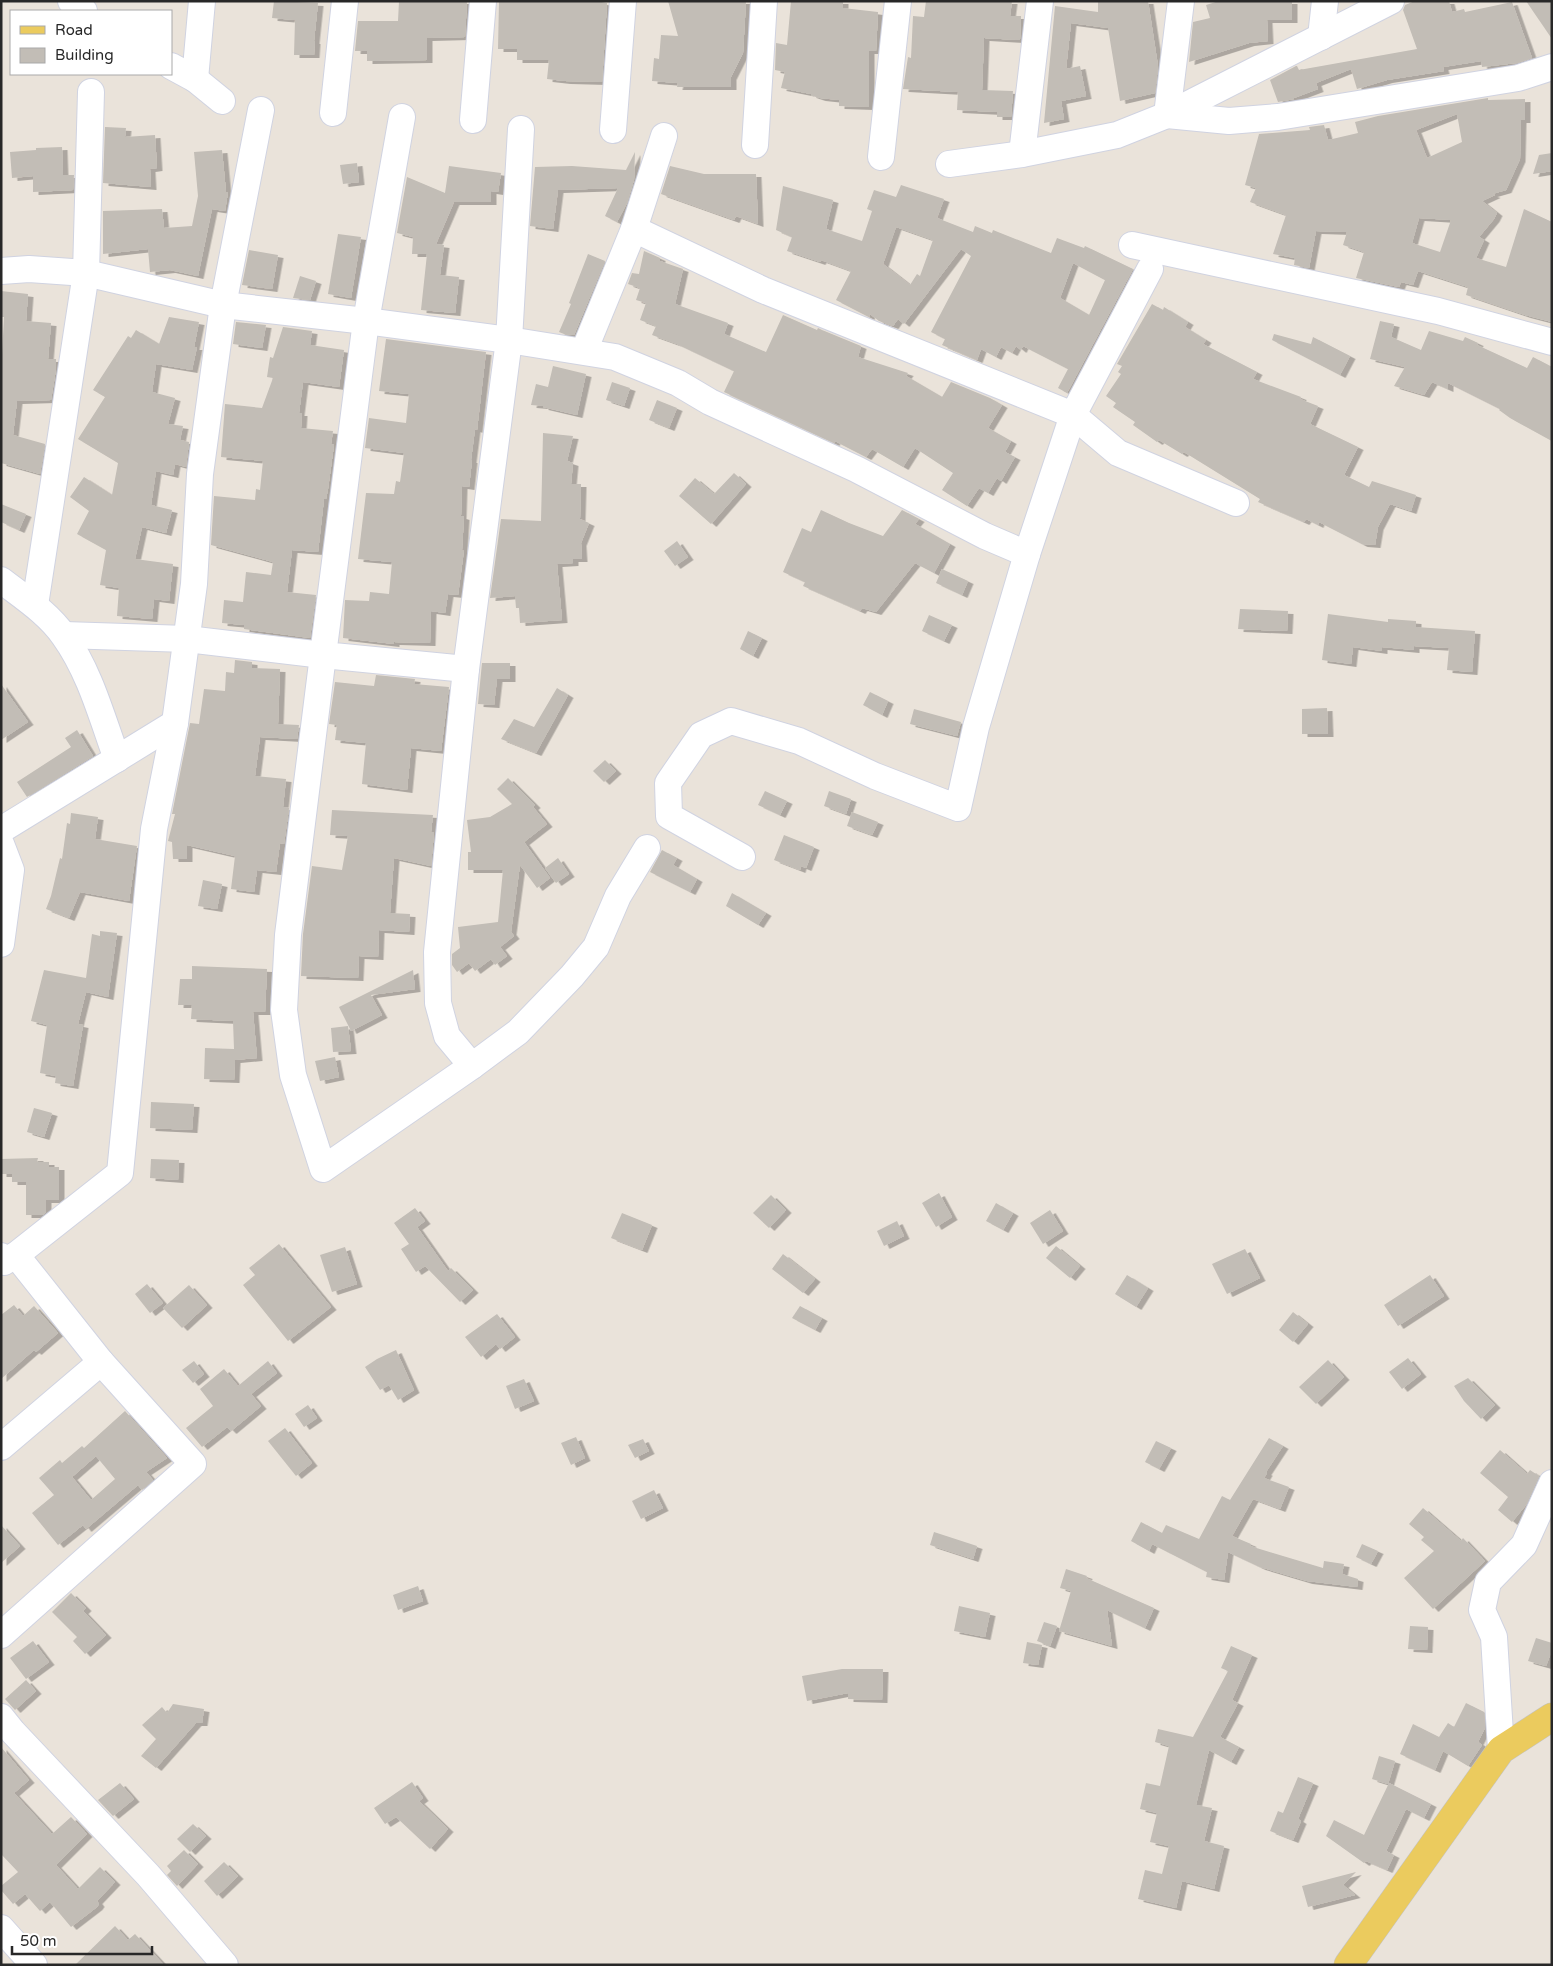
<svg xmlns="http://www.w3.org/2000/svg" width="1553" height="1966" font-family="'Varela Round',sans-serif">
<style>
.building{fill:#c2bdb6;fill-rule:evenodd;filter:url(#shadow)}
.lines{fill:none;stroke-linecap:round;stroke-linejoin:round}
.minor-casing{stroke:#d0d3e1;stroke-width:28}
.major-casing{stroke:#c3c3c3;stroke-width:29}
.minor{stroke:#fff;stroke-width:26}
.major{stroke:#ebcb5e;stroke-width:28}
</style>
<defs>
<filter id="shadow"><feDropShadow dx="5.5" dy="3" stdDeviation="0" flood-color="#0004"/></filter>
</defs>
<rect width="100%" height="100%" fill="#eae3da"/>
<g class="building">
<polygon points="274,1 318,3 314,41 315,41 314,55 294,55 295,20 272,18"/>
<polygon points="399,1 467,1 465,37 427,38 427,60 367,61 367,51 355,51 358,21 398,21"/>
<polygon points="499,1 596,1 607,3 602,82 565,81 547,79 549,60 517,60 517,49 498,49"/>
<polygon points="668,1 746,1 743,53 731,77 731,87 677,87 678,83 652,81 654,58 659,59 661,35 678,36"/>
<polygon points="791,1 843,1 843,8 878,12 876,51 869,51 869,107 839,106 839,100 820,98 811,95 811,94 781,88 785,72 775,70 776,43 787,45"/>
<polygon points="926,1 1012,1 1010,16 1021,16 1020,40 984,38 982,90 1013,91 1011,117 997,117 997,112 957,110 958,92 903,89 908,57 911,58 913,16 924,17"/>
<polygon points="1098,1 1148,1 1158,66 1155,93 1120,101 1108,28 1071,23 1066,69 1080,66 1086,96 1061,101 1064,119 1044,123 1055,6 1098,12"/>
<polygon points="1219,1 1292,1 1292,20 1267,20 1268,41 1249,43 1189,62 1193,22 1210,18 1206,5"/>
<polygon points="1415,1 1449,1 1452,12 1464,9 1465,12 1512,2 1532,58 1517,63 1482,67 1481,61 1443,67 1444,71 1387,80 1357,89 1351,69 1316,83 1318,89 1294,98 1294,99 1278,102 1270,80 1296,66 1297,66 1299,70 1417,49 1403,10 1405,5"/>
<polygon points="1526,1 1552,1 1552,39"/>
<path d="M1488,98v2l37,-1v21h-4l-1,39 -14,31 -14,4 3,1 -13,6 15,12 -3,6 -15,18 5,3 -8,18 30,9 18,-58 28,13v100l-27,-7 -59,-20 2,-8 -50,-16 -5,14 -12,-3 -2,5 -43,-9 8,-26 -21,-7 4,-13 -31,-1 -7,37 -15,-3 1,-7 -22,-4 13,-39 -36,-13 6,-14 -11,-3 14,-51 51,-4 -1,-3 15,-2 4,15 30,-7 -3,-11 23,-6zM1457,114l5,28 -35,16 -11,-28zM1419,218l32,2 -11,32 -28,-9z"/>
<polygon points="105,127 126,128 125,137 155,135 157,168 150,169 151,187 103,183"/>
<polygon points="62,147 63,175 74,175 73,190 33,192 33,176 12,178 10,152 36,150 36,148"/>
<polygon points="222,150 226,192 228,192 225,211 212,209 198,276 170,270 150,272 148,249 103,254 103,211 162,209 164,228 192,226 198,196 194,152"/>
<polygon points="635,152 634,180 627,203 617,222 605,216 618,188 558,190 553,229 530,226 535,167 572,166 626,170"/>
<polygon points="1552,153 1552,171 1533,174 1539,155"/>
<polygon points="357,163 359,182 343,184 340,165"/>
<polygon points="449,166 501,173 498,192 491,191 491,202 454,202 436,244 444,245 440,275 459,277 455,313 421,310 427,254 412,254 413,237 397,233 407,177 445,193"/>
<polygon points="670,166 704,174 756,174 758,224 736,216 734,220 661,194"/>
<path d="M901,185l43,14 -7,19 36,14 2,-6 17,7 1,-3 58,23 6,-15 27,10 1,-2 48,23 -66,124 -9,-5 10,-19 -45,-23 -2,4 -5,-4 -4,7 -11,-6 -5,10 -15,-8 -4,11 -35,-15 3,-6 -14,-7 40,-76 -10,-7 -57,75 -6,-5 -5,7 -14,-5 -9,-7 -1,3 -33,-17 15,-29 -30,-11 -1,2 -33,-11 5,-14 -16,-7 7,-44 50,14 -7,29 36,12 10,-30 -5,-2 7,-19 22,7zM896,227l37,13 -13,36 -3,-2 -7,11 -27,-21zM1073,263l32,17 -16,35 -29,-17z"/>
<polygon points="338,234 361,237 351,298 328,294"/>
<polygon points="249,250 278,255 272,289 242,285"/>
<polygon points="644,251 660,258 660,261 683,269 675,304 728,323 724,334 766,352 783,315 817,330 818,328 822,330 861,346 858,357 908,373 906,376 942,397 951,382 990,398 1002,405 988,428 1011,441 1005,452 1015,457 1001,481 997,478 988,493 979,488 967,506 942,490 953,473 915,448 903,467 872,449 866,457 835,441 834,443 724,392 734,371 677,344 652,335 656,326 640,320 646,303 636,300 640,288 628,284 632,273 639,274"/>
<polygon points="588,254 605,261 574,335 564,334 559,332 571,304 569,303"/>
<polygon points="300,276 316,281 310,300 293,298"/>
<polygon points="1,291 28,294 26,321 51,323 48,359 56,359 56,369 51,400 17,401 13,435 45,444 40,474 1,463 1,374 4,317 1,317"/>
<polygon points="1152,304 1163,310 1164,307 1188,322 1185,327 1206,340 1203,344 1257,372 1253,379 1301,397 1300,399 1318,406 1310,424 1358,447 1344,475 1369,487 1372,481 1416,495 1411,511 1390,504 1378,527 1375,545 1362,544 1319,522 1318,525 1306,519 1304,522 1258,502 1260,499 1184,452 1182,454 1159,440 1157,442 1133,425 1135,422 1113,407 1116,403 1106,396 1121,374 1118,372 1122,366 1117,364"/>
<polygon points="169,317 199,322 194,347 197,347 192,370 156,364 152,392 175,398 168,424 183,426 180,440 189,442 186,467 175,464 173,475 156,471 151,505 172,510 166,533 142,527 135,559 173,564 169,601 154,599 152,619 117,616 119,588 100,585 106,550 77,534 89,511 70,497 84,477 112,495 118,463 78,439 105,397 93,390 128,336 131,338 136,330 159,344"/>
<polygon points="1380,321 1394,324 1391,337 1421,350 1429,331 1463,341 1465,337 1478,343 1477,345 1527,368 1533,357 1552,367 1552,441 1510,418 1499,410 1500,409 1448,383 1448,389 1432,382 1424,395 1394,386 1405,367 1370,359"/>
<polygon points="236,322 266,325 262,348 233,344"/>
<polygon points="283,327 312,331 310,345 344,350 339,387 303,382 299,413 302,413 301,428 333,431 331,444 334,445 328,489 326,499 324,499 318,552 292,550 287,592 316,595 310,638 244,629 244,625 222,623 224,600 243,602 246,572 271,575 273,562 211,545 214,496 255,500 256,489 260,490 263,461 221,457 225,404 262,408 273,378 267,377 270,357 273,358"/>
<polygon points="1274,334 1311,344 1313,337 1350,356 1340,375 1272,340"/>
<polygon points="386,339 486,352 477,430 475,429 471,460 472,460 469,487 462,486 461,516 464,517 462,550 464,550 458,595 448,594 445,613 431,611 430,643 394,642 394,644 343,638 345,600 369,601 370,592 389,594 392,562 358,559 366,493 394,494 396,481 400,482 404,453 365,448 369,418 406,423 409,394 379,391"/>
<polygon points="553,366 586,374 577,415 543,407 543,406 531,405 536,384 548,387"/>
<polygon points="612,382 630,388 624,406 606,400"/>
<polygon points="657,400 677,408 669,428 649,420"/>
<polygon points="543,433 573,436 567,461 573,463 571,484 581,484 580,519 589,523 581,543 582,559 573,559 573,563 557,564 562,620 520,623 519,608 516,608 515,596 490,598 501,519 541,521"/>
<polygon points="734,473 746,484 711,524 679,496 695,478 714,494"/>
<polygon points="1,504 26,514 19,530 1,522"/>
<polygon points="821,510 849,523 883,536 902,510 919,519 915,524 950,544 934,573 915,563 876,612 862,608 860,611 803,586 805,582 783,572 802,528 811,532"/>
<polygon points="677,541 688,557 675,566 664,551"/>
<polygon points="942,569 968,581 962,595 936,583"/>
<polygon points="1240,609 1288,611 1287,631 1238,629"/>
<polygon points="1328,614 1388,622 1388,619 1416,621 1416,627 1475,631 1472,672 1447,670 1449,648 1414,646 1414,650 1382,647 1382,651 1353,647 1351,664 1322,660"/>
<polygon points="929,615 952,625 944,641 922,631"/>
<polygon points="748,631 762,638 753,656 740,649"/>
<polygon points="235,660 252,662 252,668 280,669 278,724 299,725 297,739 260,737 255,776 286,779 283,807 289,808 284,844 280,843 276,872 257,870 254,892 231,889 235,856 187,845 187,859 173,859 172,842 168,841 175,814 172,814 190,723 199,724 204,689 225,691 226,672 234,673"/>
<polygon points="482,663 510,663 510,679 497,679 494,705 478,704"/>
<polygon points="376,675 415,679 414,684 449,687 441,751 411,748 407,790 362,784 366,743 335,740 337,725 329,724 335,682 374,686"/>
<polygon points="1,684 28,722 1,740"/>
<polygon points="557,688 568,695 536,753 501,739 514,719 534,727"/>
<polygon points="870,692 888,701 882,715 863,705"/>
<polygon points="1327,708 1328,734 1302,734 1302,709"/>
<polygon points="914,709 961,722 957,736 910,724"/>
<polygon points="77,730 93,756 27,797 17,782 71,747 65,738"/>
<polygon points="605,760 616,771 604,782 593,771"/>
<polygon points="508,778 535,805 533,807 547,824 524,842 550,878 537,888 520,865 511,932 514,936 500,947 507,956 495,965 491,959 475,971 469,963 457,972 452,965 452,954 460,948 458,927 498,922 503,870 468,870 468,852 471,852 467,820 490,817 512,804 497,789"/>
<polygon points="765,791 787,801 780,815 758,805"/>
<polygon points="829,791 851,799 846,814 824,806"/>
<polygon points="332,810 433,815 431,832 434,832 431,866 394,858 390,913 410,914 409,932 379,930 378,957 359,956 358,978 301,976 303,934 312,866 342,870 348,836 330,835"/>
<polygon points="852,812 878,822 872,835 847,826"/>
<polygon points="71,813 98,817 95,839 137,846 129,901 80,892 69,918 46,909 51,896 60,858 62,859 67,823 70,824"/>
<polygon points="784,835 814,847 806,868 801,866 800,870 774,860"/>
<polygon points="662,850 677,858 673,865 697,879 690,892 650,872"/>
<polygon points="558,858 569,874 556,883 545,868"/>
<polygon points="203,880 222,884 217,909 198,906"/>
<polygon points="732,893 766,913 758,925 726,906"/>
<polygon points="100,931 117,933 108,997 86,992 78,1024 83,1025 73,1086 55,1083 56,1076 40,1073 47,1025 31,1021 44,970 86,978 92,934 100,936"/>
<polygon points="192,966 267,969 265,1012 253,1012 257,1058 235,1060 234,1080 204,1079 205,1048 234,1049 233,1021 191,1019 192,1005 178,1005 180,979 192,979"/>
<polygon points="413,970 415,989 371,995 382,1015 351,1031 339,1007"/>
<polygon points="348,1026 351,1051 333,1052 331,1028"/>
<polygon points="335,1057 339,1077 320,1081 315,1061"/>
<polygon points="151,1102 194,1104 192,1130 150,1128"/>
<polygon points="34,1108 52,1113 44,1137 27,1132"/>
<polygon points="38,1158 37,1162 49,1162 49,1167 59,1167 59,1200 46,1200 46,1212 43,1215 26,1215 26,1182 12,1182 12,1174 1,1174 1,1159"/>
<polygon points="151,1159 179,1160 178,1180 150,1178"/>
<polygon points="939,1193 952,1217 936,1227 922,1203"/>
<polygon points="771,1195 786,1210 769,1228 753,1213"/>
<polygon points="996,1203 1013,1213 1003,1230 986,1221"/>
<polygon points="415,1208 425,1221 417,1227 448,1271 451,1268 473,1290 460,1302 425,1266 416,1272 401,1249 409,1244 394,1223"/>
<polygon points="1050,1210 1063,1231 1043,1244 1030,1223"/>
<polygon points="622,1213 652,1225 642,1250 611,1238"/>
<polygon points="897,1221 904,1236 884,1246 877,1231"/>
<polygon points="279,1244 331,1307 288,1341 243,1285 255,1275 249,1268"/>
<polygon points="1056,1246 1080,1266 1070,1278 1046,1258"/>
<polygon points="345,1247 357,1284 332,1292 320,1255"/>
<polygon points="1245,1249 1260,1278 1227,1294 1212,1264"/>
<polygon points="783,1254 815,1279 803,1293 772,1269"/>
<polygon points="1127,1275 1148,1288 1136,1307 1115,1294"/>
<polygon points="1430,1275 1444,1296 1398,1326 1384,1305"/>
<polygon points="147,1284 163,1303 150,1313 135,1294"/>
<polygon points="189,1285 207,1305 182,1328 163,1308"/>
<polygon points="14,1305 23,1316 34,1306 58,1333 36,1352 34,1350 1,1379 1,1315"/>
<polygon points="800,1306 822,1318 815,1330 792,1318"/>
<polygon points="1293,1312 1308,1324 1293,1342 1279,1330"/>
<polygon points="497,1314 515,1337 500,1349 496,1344 481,1357 465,1337"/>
<polygon points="396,1350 414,1390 398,1400 389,1385 380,1390 365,1367 377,1359"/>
<polygon points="1408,1358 1421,1374 1402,1389 1389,1372"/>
<polygon points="1328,1360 1344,1377 1316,1404 1299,1387"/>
<polygon points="194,1361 204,1374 193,1383 182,1370"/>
<polygon points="268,1361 277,1373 251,1394 261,1406 231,1431 227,1427 202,1447 186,1428 213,1406 200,1389 224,1369 238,1386"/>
<polygon points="1468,1378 1495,1405 1481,1419 1464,1401 1454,1386"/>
<polygon points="524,1379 534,1401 515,1409 506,1386"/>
<polygon points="308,1405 317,1418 304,1427 295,1414"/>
<path d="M125,1411l42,47 -21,14 7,8 -11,10 -4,-5 -52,44 -3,-4 -25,20 -26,-32 22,-18 -15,-17 21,-18 2,3 20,-17 2,2zM96,1456l19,23 -24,21 -19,-23z"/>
<polygon points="285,1428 312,1463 296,1476 268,1441"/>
<polygon points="576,1437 585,1458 571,1465 561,1443"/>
<polygon points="1269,1438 1283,1446 1266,1472 1267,1473 1264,1478 1289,1487 1280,1509 1253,1499 1232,1536 1251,1544 1250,1546 1323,1568 1324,1561 1344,1564 1342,1574 1358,1579 1357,1587 1307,1581 1260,1567 1228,1552 1224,1580 1206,1577 1207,1572 1152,1544 1149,1551 1131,1541 1141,1522 1162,1533 1166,1525 1199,1539 1222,1496 1230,1500"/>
<polygon points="643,1439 649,1451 635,1458 628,1445"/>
<polygon points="1156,1441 1171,1448 1159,1469 1145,1462"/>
<polygon points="1500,1450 1527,1474 1530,1470 1539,1476 1526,1505 1512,1522 1498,1510 1508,1497 1480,1473"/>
<polygon points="654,1490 663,1508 641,1519 632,1501"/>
<polygon points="1423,1508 1461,1541 1463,1538 1485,1561 1433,1609 1404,1578 1434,1551 1421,1540 1424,1537 1409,1524"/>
<polygon points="1,1525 20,1546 1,1563"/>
<polygon points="934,1532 977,1546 973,1559 930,1545"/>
<polygon points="1362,1544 1378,1551 1371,1564 1356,1557"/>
<polygon points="1066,1569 1087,1576 1086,1578 1154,1608 1145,1628 1107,1610 1112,1646 1059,1631 1071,1591 1060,1588"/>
<polygon points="418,1586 423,1601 398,1610 393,1595"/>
<polygon points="71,1593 86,1608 83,1611 106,1635 85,1654 73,1641 77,1637 52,1612"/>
<polygon points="959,1606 990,1613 985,1637 954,1631"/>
<polygon points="1044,1622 1057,1626 1050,1646 1037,1641"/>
<polygon points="1410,1626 1428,1627 1427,1650 1408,1649"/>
<polygon points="1536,1638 1552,1643 1552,1650 1546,1666 1528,1661"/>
<polygon points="33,1641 49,1662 26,1679 10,1658"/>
<polygon points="1027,1642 1042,1645 1038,1665 1023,1663"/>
<polygon points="1231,1646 1252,1655 1232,1700 1238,1703 1220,1737 1239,1747 1231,1762 1209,1750 1196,1805 1212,1808 1204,1841 1224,1846 1214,1889 1182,1881 1176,1908 1138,1899 1145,1870 1162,1874 1169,1846 1150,1842 1157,1813 1140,1809 1146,1783 1160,1786 1169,1746 1155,1742 1158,1729 1193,1737 1228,1671 1221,1668"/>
<polygon points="842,1669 883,1669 882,1700 848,1699 848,1693 807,1701 802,1676"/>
<polygon points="26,1680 36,1691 15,1710 5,1699"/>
<polygon points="1466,1703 1484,1712 1485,1728 1478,1742 1482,1745 1468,1766 1443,1751 1435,1770 1400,1754 1413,1724 1439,1737 1448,1723 1454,1727"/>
<polygon points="173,1704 204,1709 202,1723 196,1723 156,1768 141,1756 156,1739 142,1725 162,1707 167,1713"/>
<polygon points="1,1747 29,1780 14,1793 52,1834 71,1817 87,1834 56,1865 78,1889 100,1867 115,1882 97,1901 99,1904 97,1907 71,1927 50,1902 40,1911 25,1894 13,1904 1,1890 1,1886 18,1872 1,1854"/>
<polygon points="1379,1756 1395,1761 1388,1784 1372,1779"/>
<polygon points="1298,1777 1313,1783 1298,1819 1301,1821 1293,1840 1270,1831 1278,1811 1283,1813"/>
<polygon points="412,1782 423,1798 419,1801 448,1829 430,1849 396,1817 385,1824 374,1808"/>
<polygon points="120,1783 134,1799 113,1816 98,1800"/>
<polygon points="1389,1783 1431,1804 1424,1818 1406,1809 1386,1851 1394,1855 1387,1870 1366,1861 1364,1863 1326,1836 1334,1820 1364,1835"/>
<polygon points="193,1824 206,1836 190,1852 177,1839"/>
<polygon points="184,1850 198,1864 177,1886 167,1875 171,1871 167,1866"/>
<polygon points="224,1862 238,1876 217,1896 204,1881"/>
<polygon points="1356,1872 1343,1885 1355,1895 1308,1907 1302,1886"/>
<polygon points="115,1926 128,1940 135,1934 164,1965 75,1965"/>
</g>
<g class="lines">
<defs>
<g id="minor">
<polyline points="71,1 84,11"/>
<polyline points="1181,1 1167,115 1229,121 1278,117 1518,78 1552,67"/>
<polyline points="1321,37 1325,1"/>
<polyline points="171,66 195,79 222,101"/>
<polyline points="195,79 202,1"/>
<polyline points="333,113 345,1"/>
<polyline points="402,117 366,321 323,655 466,669"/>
<polyline points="473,120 483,1"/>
<polyline points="613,130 623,1"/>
<polyline points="755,145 764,1"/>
<polyline points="1022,154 1040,1"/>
<polyline points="881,157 898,1"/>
<polyline points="949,164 1022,154 1117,135 1167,115 1391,1"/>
<polyline points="634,229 763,290 1073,415 1118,453 1236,503"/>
<polyline points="1132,245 1438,311 1552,342"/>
<polyline points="1,271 29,269 86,273 223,305 366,321 509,340 615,357 678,383 710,402 856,469 985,536 1027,554"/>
<polyline points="584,351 634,229 664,136"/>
<path d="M1,580c22,17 47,33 63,56 26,36 38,82 53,123"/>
<polyline points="35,605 86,273 91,92"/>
<polyline points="64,635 187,639 323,655 288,935 284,1010 293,1075 323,1169 472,1066 518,1032 572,976 596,947 618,896 647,848"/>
<polyline points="1,830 175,723 194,584 200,474 223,305 261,110"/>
<polyline points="1,844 11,870 1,944"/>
<polyline points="742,857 669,816 668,783 701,735 731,721 799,741 875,776 958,808 976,727 1027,554 1073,415 1150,269"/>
<polyline points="472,1066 447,1036 438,1003 437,952 466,669 509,340 521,129"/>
<polyline points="1,1256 4,1262 16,1255 120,1173 154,829 175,723"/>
<polyline points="1,1447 101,1362"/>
<polyline points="1,1635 193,1464 101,1362 16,1255"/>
<polyline points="1,1717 13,1732 148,1875 225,1965"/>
<polyline points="1501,1750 1494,1637 1482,1610 1488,1582 1524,1545 1552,1483"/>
<polyline points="1,1928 34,1965"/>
</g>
<polyline id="major" points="1348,1965 1501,1750 1552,1717"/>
</defs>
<use href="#minor" class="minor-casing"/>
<use href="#major" class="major-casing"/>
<use href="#minor" class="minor"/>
<use href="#major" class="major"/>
</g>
<rect width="1553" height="1966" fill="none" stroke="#282828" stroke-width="5"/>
<rect x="10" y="10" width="162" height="65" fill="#ffffff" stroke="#a9a9a9"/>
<rect x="20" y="26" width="25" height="8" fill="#ebcb5e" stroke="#a9a9a9"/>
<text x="55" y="35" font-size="15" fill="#282828">Road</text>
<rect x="20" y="48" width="25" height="15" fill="#c2bdb6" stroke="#a9a9a9"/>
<text x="55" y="60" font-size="15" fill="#282828">Building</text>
<path d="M12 1946v8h140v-8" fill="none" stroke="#282828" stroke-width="2.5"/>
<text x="20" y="1946" font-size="15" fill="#282828" stroke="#ffffff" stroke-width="4" paint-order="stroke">50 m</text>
</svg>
